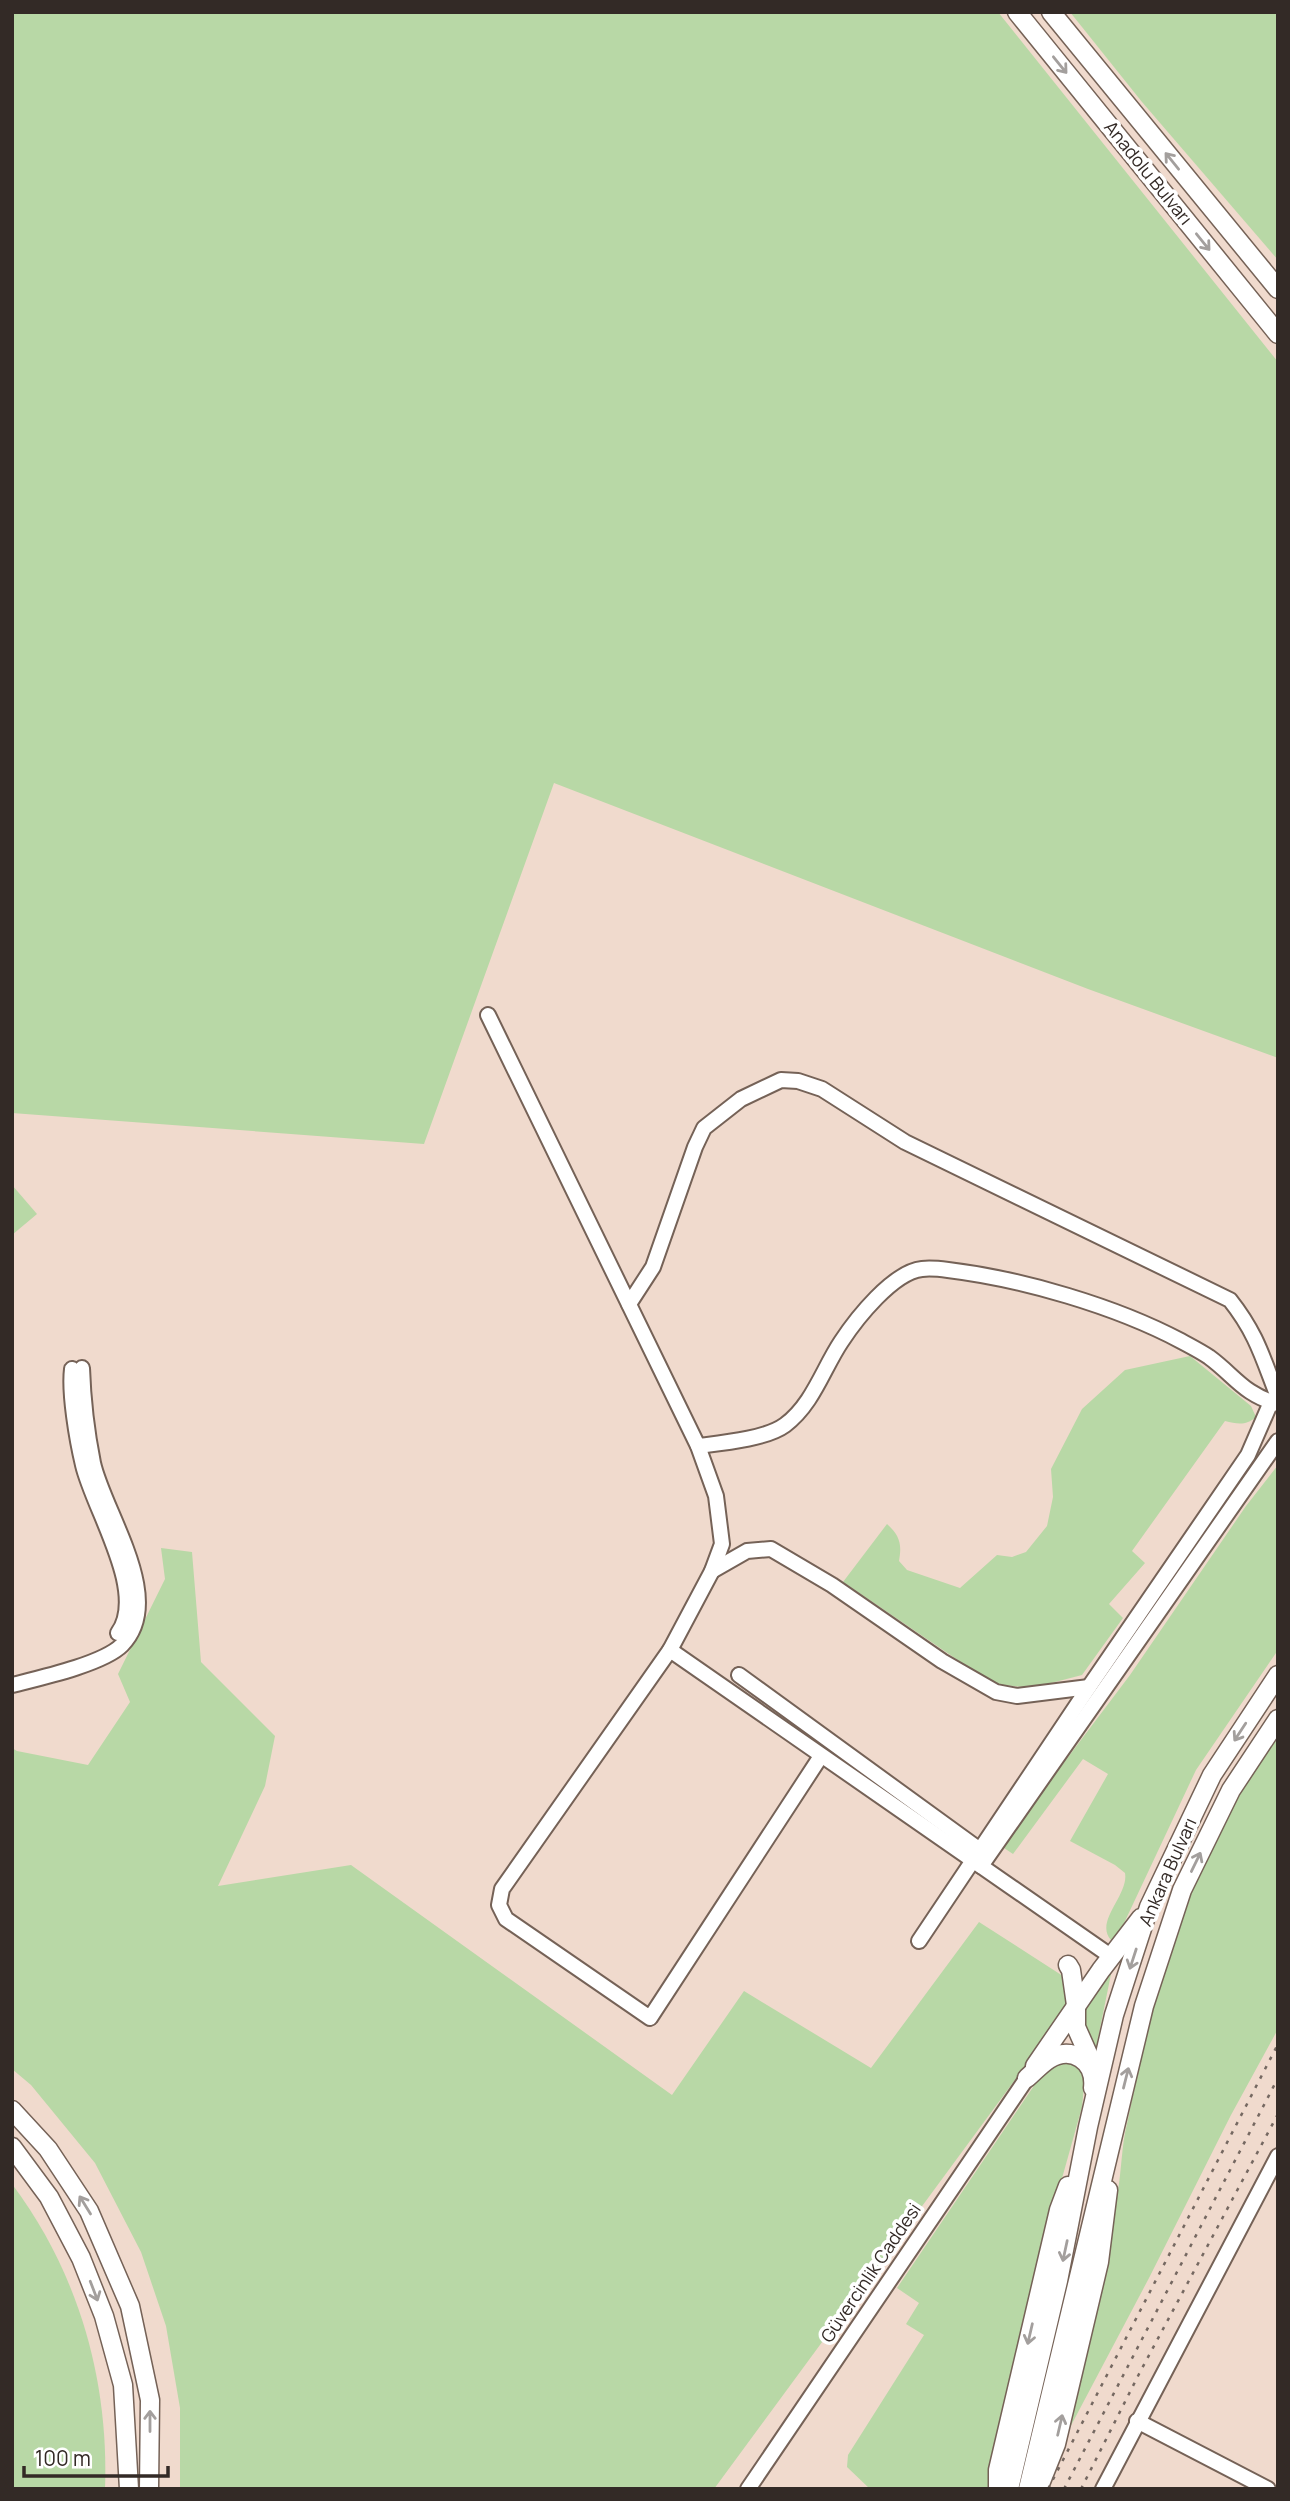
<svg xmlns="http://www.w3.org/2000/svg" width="1290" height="2501" font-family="Manrope,sans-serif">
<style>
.green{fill:#b8d8a6}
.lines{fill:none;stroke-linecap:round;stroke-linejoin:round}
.minor-casing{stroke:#756257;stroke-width:18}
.major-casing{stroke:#756257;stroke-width:21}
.minor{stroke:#fff;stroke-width:14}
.major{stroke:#fff;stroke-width:18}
.rail{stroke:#756861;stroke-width:2.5;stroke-dasharray:3.5 7;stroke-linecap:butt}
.oneway{stroke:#a39f9d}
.labels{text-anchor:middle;stroke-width:7;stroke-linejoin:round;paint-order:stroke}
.street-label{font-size:18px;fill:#332a26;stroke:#fff}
</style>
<rect width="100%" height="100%" fill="#f0dacd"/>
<g class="green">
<polygon points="12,12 998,12 1278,362 1278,1058 1088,989 554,783 424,1144 12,1113"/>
<polygon points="1070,12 1278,12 1278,260 1142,102"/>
<polygon points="12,1185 37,1214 12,1235"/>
<path d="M1190,1356l61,50 5,11c-10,9 -19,7 -31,4l-93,130 13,12 -36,41 14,14 -41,57 -50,13 -39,-4 -150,-102 44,-58c13,12 15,20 12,37l8,9 53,18 37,-33 15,2 14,-5 21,-26 6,-29 -2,-28 31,-60 43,-39z"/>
<path d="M1278,1465v185l-82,120 -78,166 -7,4c-17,-19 18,-45 14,-67l-10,-8 -45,-24 38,-67 -25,-15 -70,95 -12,-8 129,-171 116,-169z"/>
<polygon points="161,1548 192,1552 201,1662 275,1736 265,1786 218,1886 351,1865 672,2095 744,1991 871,2068 979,1922 1066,1978 1067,2009 714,2489 180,2489 180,2408 166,2326 141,2252 95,2163 31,2085 12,2069 12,1748 17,1751 88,1765 130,1702 118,1674 165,1579"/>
<path d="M1278,1734v295l-47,86 -82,163 -83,157c15,-78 35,-155 50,-234 5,-22 5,-46 9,-68 15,-71 30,-142 54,-211 23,-67 60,-129 99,-188z"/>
<polygon points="1110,1973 1111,1974 1095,2053 1081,2017 1084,2009"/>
<polygon points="1075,2061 1085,2076 1082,2107 1059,2189 988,2489 870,2489 847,2467 848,2455 924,2335 906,2324 919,2303 897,2288 1048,2065"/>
<path d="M12,2184c66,88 97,195 93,305h-93z"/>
</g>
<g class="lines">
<defs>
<g id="minor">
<polyline points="488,1015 698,1446 716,1496 722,1544 712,1571 670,1650 502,1889 499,1905 506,1919 650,2018 821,1756"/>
<path d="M629,1304l24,-37 42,-120 9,-19 37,-29 40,-19 17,1 24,8 83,53 325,158c27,34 33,59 48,97"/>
<path d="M72,1369c-3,24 5,71 11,96 10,44 65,127 35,168"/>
<path d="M698,1446c24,-3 68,-7 87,-21 28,-21 38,-56 56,-83 15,-23 52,-70 81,-73 8,-1 18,0 26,1 74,9 167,36 233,71 9,5 19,10 28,16 26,19 34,37 69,47"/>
<polyline points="712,1571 747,1551 771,1549 832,1585 942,1661 996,1692 1017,1696 1089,1687"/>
<polyline points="670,1650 1112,1957"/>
<polyline points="739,1675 984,1853"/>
<path d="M12,1685c28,-7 91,-21 110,-40 45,-46 -18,-132 -29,-182 -6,-30 -10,-65 -11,-95"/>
<polyline points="981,1866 1278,1441"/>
<polyline points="919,1941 1089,1687 1248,1455 1271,1402"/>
<polyline points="1137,2421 1268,2489"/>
<polyline points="748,2489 1027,2078"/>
<polyline points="1103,2489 1278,2156"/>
</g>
<g id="major">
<polyline points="1017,12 1278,334"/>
<polyline points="1051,12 1278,289"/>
<polyline points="1068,1965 1071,1970 1076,2005 1076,2027 1093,2065"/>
<polyline points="1035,2066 1101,1970 1141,1918"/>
<path d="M1027,2078c7,-6 14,-14 22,-19 23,-14 47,2 44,29"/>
<polyline points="12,2110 48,2149 89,2211 130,2306 150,2400 149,2489"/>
<polyline points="12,2147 49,2197 81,2258 104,2316 123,2385 129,2489"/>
<polyline points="998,2489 998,2470 1059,2210 1068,2186"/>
<polyline points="1009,2489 1058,2281 1088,2127 1114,2015 1149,1907 1212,1775 1278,1675"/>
<polyline points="1028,2489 1144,2006 1182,1890 1231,1790 1278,1719"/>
<polyline points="1038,2489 1056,2444 1099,2262 1108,2190"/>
</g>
</defs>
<use href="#minor" class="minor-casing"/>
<use href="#major" class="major-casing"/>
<use href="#minor" class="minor"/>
<use href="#major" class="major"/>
<g class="rail">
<polyline points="1048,2489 1278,2044"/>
<polyline points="1064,2489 1278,2078"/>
<polyline points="1081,2489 1139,2374 1278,2114"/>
</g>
</g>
<defs><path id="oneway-shaft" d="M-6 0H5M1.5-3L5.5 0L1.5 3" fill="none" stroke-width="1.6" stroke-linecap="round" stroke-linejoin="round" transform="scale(1.75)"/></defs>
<g class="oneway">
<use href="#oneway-shaft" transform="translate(1060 65) rotate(51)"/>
<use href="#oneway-shaft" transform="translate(1172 161) rotate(-129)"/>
<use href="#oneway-shaft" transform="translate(1203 242) rotate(51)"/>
<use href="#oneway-shaft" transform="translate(1240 1732) rotate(123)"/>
<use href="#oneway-shaft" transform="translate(1196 1862) rotate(-64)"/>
<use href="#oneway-shaft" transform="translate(1133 1959) rotate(108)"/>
<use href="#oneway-shaft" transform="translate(1126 2078) rotate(-76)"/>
<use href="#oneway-shaft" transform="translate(85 2205) rotate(-122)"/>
<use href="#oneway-shaft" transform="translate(1065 2251) rotate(102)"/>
<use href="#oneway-shaft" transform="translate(94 2291) rotate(69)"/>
<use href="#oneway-shaft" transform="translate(1030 2334) rotate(103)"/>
<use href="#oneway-shaft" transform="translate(150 2421) rotate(-90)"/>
<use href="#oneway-shaft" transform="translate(1060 2425) rotate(-77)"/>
</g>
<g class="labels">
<g class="street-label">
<text transform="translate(1148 173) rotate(51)" y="6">Anadolu Bulvarı</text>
<text transform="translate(1168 1872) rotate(-66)" y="6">Ankara Bulvarı</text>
<text transform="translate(871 2273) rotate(-56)" y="6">Güvercinlik Caddesi</text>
</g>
</g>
<rect width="1290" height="2501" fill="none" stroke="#332a26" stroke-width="28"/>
<path d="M24 2466v10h144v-10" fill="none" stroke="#332a26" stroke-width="3.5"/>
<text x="35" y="2466" font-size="21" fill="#332a26" stroke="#ffffff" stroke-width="5" paint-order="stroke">100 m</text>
</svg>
